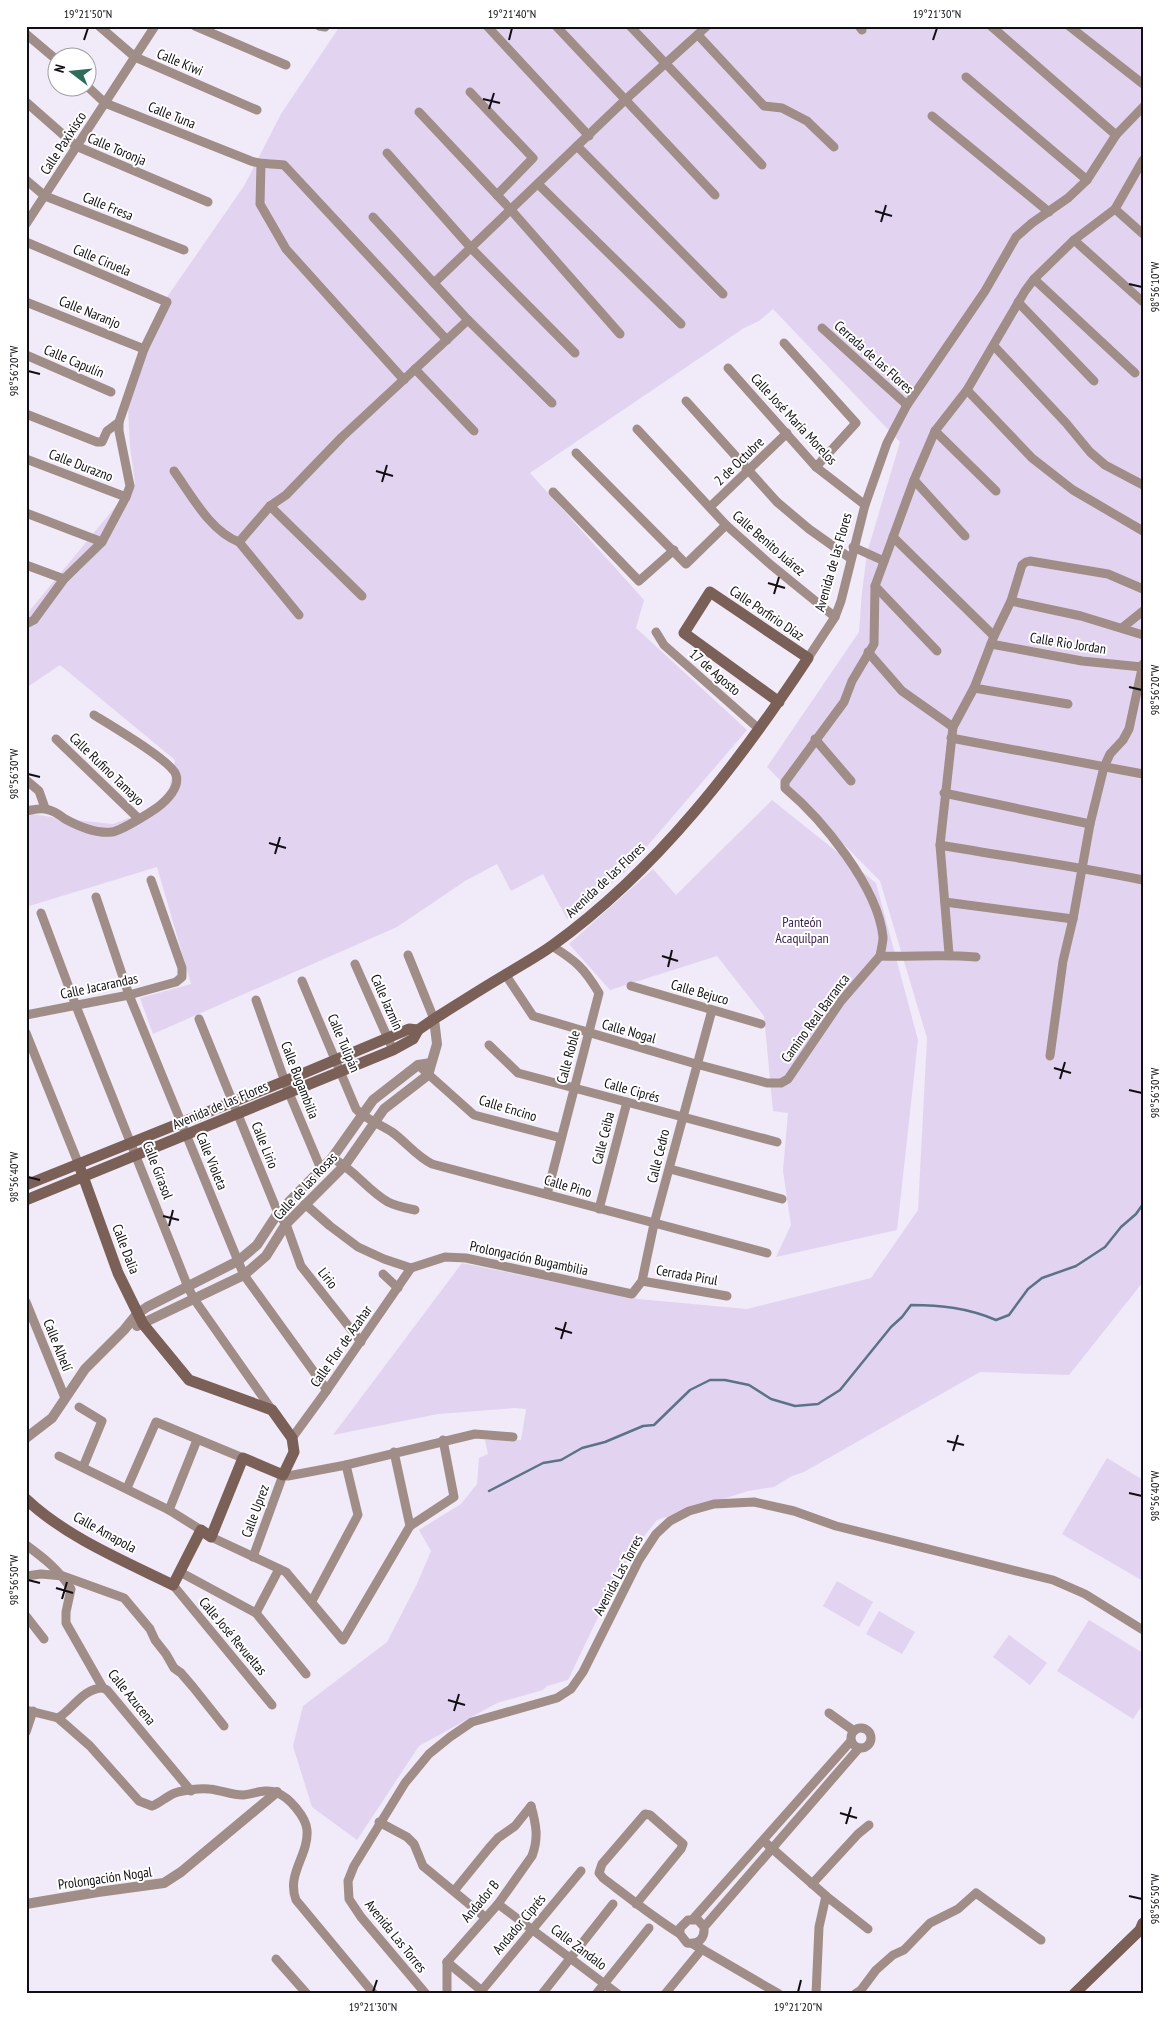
<svg xmlns="http://www.w3.org/2000/svg" width="1169" height="2020" font-family="'PT Sans Narrow',sans-serif">
<style>
.green{fill:#e2d4f0}
.lines{fill:none;stroke-linecap:round;stroke-linejoin:round}
.stream{stroke:#5b7386;stroke-width:2.5}
.minor{stroke:#a08d87;stroke-width:9}
.tertiary{stroke:#a08d87;stroke-width:10}
.secondary{stroke:#7b6058;stroke-width:11}
.ticks{fill:none;stroke:#110f13;stroke-width:2}
.labels{text-anchor:middle;stroke-width:4;stroke-linejoin:round;paint-order:stroke}
.street-label{font-size:14px;fill:#110f13;stroke:#fff}
.park-label{font-size:14px;fill:#391f4d;stroke:#fff}
.neatline{fill:none;stroke:#110f13;stroke-width:2}
.ticks-label{font-size:12px;text-anchor:middle;fill:#110f13}
</style>
<rect width="100%" height="100%" fill="#f1eaf8"/>
<g class="green">
<polygon points="340,26 1143,26 1143,1282 1069,1375 980,1372 804,1472 792,1476 774,1487 748,1491 657,1520 637,1545 616,1580 568,1680 547,1686 543,1690 497,1703 419,1746 357,1840 312,1807 293,1746 303,1706 387,1642 417,1584 431,1551 419,1530 461,1504 477,1484 479,1458 488,1454 485,1440 521,1440 526,1409 515,1408 438,1414 333,1435 462,1263 638,1299 747,1309 871,1278 918,1210 927,1038 880,881 767,767 859,632 862,592 867,553 900,442 773,309 759,321 744,328 530,473 644,600 636,628 747,730 625,872 567,919 543,874 511,891 497,864 465,881 397,927 153,1034 140,998 191,984 157,867 26,907 26,813 65,819 113,824 166,804 175,760 60,665 26,688 26,615 135,483 130,447 128,408 165,300 244,186 281,114"/>
<polygon points="772,800 876,883 918,1040 897,1230 776,1257 791,1225 783,1171 788,1113 773,1111 764,1016 717,956 610,990 569,944 653,869 676,895"/>
<polygon points="1107,1458 1143,1480 1143,1581 1062,1534"/>
<polygon points="837,1581 873,1602 859,1627 823,1606"/>
<polygon points="879,1611 915,1632 902,1654 866,1634"/>
<polygon points="1089,1620 1143,1653 1143,1704 1133,1719 1057,1671"/>
<polygon points="1009,1635 1047,1663 1030,1685 993,1657"/>
</g>
<g class="lines">
<path class="stream" d="M489,1491l54,-28 18,-3 21,-12 23,-6 38,-16 11,-1 36,-35 20,-10h15l24,5 22,14 24,7 23,-2 22,-14 51,-63 11,-10 9,-12c30,0 57,3 85,15l13,-5 19,-26 14,-11 34,-12 29,-19 16,-20 15,-13 7,-10"/>
<g class="minor">
<polyline points="99,26 135,57 257,110"/>
<polyline points="195,26 286,65"/>
<polyline points="319,26 325,27"/>
<polyline points="487,26 589,136"/>
<polyline points="556,26 715,195"/>
<polyline points="630,26 762,165"/>
<polyline points="859,26 862,30"/>
<polyline points="991,26 1116,135"/>
<polyline points="1069,26 1143,84"/>
<polyline points="26,34 58,61"/>
<polyline points="698,35 764,106 782,108 807,121 834,147"/>
<polyline points="966,77 1087,180"/>
<path d="M88,87l17,16 146,58c11,4 22,2 33,4l163,175"/>
<polyline points="470,92 533,158 497,195"/>
<polyline points="26,102 76,146 208,202"/>
<polyline points="419,112 511,210 620,334"/>
<polyline points="932,116 1049,212"/>
<polyline points="577,146 723,294"/>
<polyline points="387,153 471,248 575,353"/>
<polyline points="261,164 260,204 286,249 404,380"/>
<polyline points="26,180 45,196 184,250"/>
<polyline points="538,184 681,324"/>
<polyline points="1115,209 1143,234"/>
<polyline points="373,217 468,320 552,403"/>
<polyline points="26,224 155,26"/>
<polyline points="1074,240 1143,302"/>
<polyline points="26,242 167,302 144,349 119,422 119,431 130,486 126,497 102,542 64,579 34,620 26,624"/>
<polyline points="1034,279 1135,373"/>
<polyline points="434,283 625,100 707,26"/>
<polyline points="26,302 144,349"/>
<polyline points="1018,302 1094,381"/>
<polyline points="822,328 907,405"/>
<polyline points="784,343 856,423 816,467"/>
<polyline points="994,346 1066,423 1090,452 1105,465 1143,485"/>
<polyline points="26,355 111,392"/>
<polyline points="728,368 816,467 865,505"/>
<polyline points="415,369 474,431"/>
<polyline points="967,390 1032,458 1073,490 1143,531"/>
<polyline points="686,401 777,502 809,529 850,558"/>
<polyline points="26,414 97,442 102,442 107,431 119,422"/>
<polyline points="637,429 726,525 771,565 835,617"/>
<polyline points="935,431 996,491"/>
<polyline points="576,453 686,564 726,525"/>
<polyline points="26,459 126,497"/>
<path d="M174,471c18,25 36,60 65,71l60,73"/>
<polyline points="914,480 965,536"/>
<polyline points="553,492 639,581 674,550"/>
<polyline points="270,506 362,596"/>
<polyline points="710,507 787,433"/>
<polyline points="26,513 102,542"/>
<polyline points="893,537 994,636"/>
<polyline points="239,542 270,506 286,495 342,437 468,320"/>
<polyline points="853,547 884,561"/>
<polyline points="26,565 64,579"/>
<polyline points="875,586 937,651"/>
<polyline points="1011,601 1081,616 1143,635"/>
<polyline points="1122,628 1143,611"/>
<polyline points="656,632 664,645 759,729"/>
<polyline points="991,644 1082,661 1142,667"/>
<polyline points="868,652 902,691 953,727"/>
<polyline points="808,658 835,617 841,601 865,505 887,443 907,405 985,291 1016,237 1032,223 1068,198 1087,180 1116,135 1143,107"/>
<polyline points="974,688 1068,704"/>
<polyline points="951,738 1143,774"/>
<polyline points="56,739 139,819"/>
<polyline points="815,739 851,781"/>
<polyline points="26,780 39,791 45,808"/>
<polyline points="944,793 1090,824"/>
<path d="M26,811c6,-1 14,-3 19,-2 7,1 15,6 20,10 13,7 32,15 47,13 9,-1 39,-20 46,-25 9,-7 22,-20 18,-32 -4,-14 -66,-50 -82,-60"/>
<path d="M940,845c68,12 136,21 203,35"/>
<polyline points="96,897 129,995 238,1261 244,1275 327,1390"/>
<polyline points="945,902 1073,919"/>
<polyline points="41,913 76,1006 188,1287 194,1299 272,1410"/>
<polyline points="949,954 940,845 953,727 974,688 994,636 1011,601 1022,565 1026,562 1030,561 1108,574 1143,589"/>
<polyline points="408,955 434,1019"/>
<path d="M880,956c1,-6 3,-13 3,-19 -5,-50 -61,-118 -98,-149v-6l59,-80 8,-21 22,-37 1,-58 39,-106 21,-49 32,-41 58,-99 9,-12 40,-39 41,-31 28,-49"/>
<path d="M880,956c32,1 64,-2 96,1"/>
<polyline points="355,964 393,1050"/>
<polyline points="505,974 533,1016 696,1064 767,1083 781,1083 788,1079 841,1001 880,956"/>
<path d="M302,981l54,128c9,10 24,15 36,23 14,10 24,24 40,32l335,89"/>
<polyline points="631,986 761,1024"/>
<polyline points="256,1000 289,1093 321,1169"/>
<polyline points="26,1015 129,995 176,982 182,977 182,968 151,880"/>
<polyline points="199,1019 278,1213 286,1224 301,1266 361,1342"/>
<polyline points="26,1033 79,1165"/>
<polyline points="489,1045 518,1073 777,1142"/>
<polyline points="1050,1056 1063,961 1073,919 1090,824 1104,767 1110,754 1123,740 1129,729 1143,664"/>
<polyline points="418,1065 474,1115 561,1138"/>
<path d="M332,1158c22,11 35,32 56,44 8,4 18,6 27,8"/>
<polyline points="670,1169 782,1199"/>
<path d="M547,1194l52,-201c-15,-25 -23,-32 -47,-47"/>
<polyline points="305,1204 330,1226 358,1247 384,1259 411,1268 445,1257 466,1258 632,1294 642,1281 654,1224 712,1010"/>
<polyline points="599,1209 627,1102"/>
<polyline points="383,1274 398,1288"/>
<polyline points="642,1281 727,1296"/>
<polyline points="26,1302 65,1398"/>
<polyline points="79,1407 102,1421 83,1467"/>
<polyline points="292,1438 327,1390 411,1268"/>
<polyline points="59,1456 169,1510 201,1530"/>
<polyline points="127,1488 156,1422 243,1458"/>
<polyline points="169,1510 197,1440"/>
<polyline points="410,1526 454,1497 443,1440"/>
<polyline points="211,1537 286,1572 343,1640 410,1526 394,1452"/>
<path d="M26,1545c18,13 33,25 45,44l-5,23v11l37,65 4,2 84,101"/>
<polyline points="253,1557 283,1475 288,1476 346,1465 475,1434 513,1437"/>
<polyline points="180,1572 256,1613 306,1674"/>
<polyline points="26,1576 41,1574 63,1576 124,1598 150,1629 155,1640 166,1654 174,1668 181,1673 193,1687 224,1726"/>
<polyline points="173,1585 272,1705"/>
<polyline points="312,1601 358,1515 346,1465"/>
<polyline points="256,1613 279,1569"/>
<polyline points="26,1616 44,1639"/>
<path d="M26,1710l32,8 32,28 49,55 13,5c8,-3 15,-10 23,-13 9,-3 25,-5 34,-4 12,1 22,6 34,6 11,-1 23,-7 34,-2 12,4 29,24 30,37 2,25 -21,44 -11,70l78,94"/>
<polyline points="829,1713 854,1731"/>
<path d="M58,1718c15,-9 25,-30 45,-30"/>
<circle cx="861" cy="1738" r="10"/>
<polyline points="26,1732 33,1711"/>
<polyline points="379,1822 407,1837 414,1844 423,1866 486,1918"/>
<polyline points="767,1844 826,1896 868,1929"/>
<polyline points="812,1884 858,1834 869,1825"/>
<polyline points="454,1891 489,1848 498,1838 515,1826 531,1806"/>
<polyline points="498,1904 618,1994"/>
<path d="M636,1904l45,-55 2,-5 -33,-29 -5,-1 -43,50 -3,9 4,5c25,19 50,39 77,56"/>
<polyline points="693,1919 851,1741"/>
<path d="M704,1927l-6,-7h-10l-8,8v6l7,9c12,2 18,-5 17,-16l155,-179"/>
<polyline points="693,1944 779,1994"/>
<polyline points="276,1959 307,1994"/>
<path d="M447,1962l51,-58 34,-48c7,-18 4,-32 -1,-50"/>
<polyline points="447,1962 482,1991"/>
<polyline points="447,1962 447,1994"/>
<polyline points="426,1994 361,1917 349,1899 348,1881 354,1866 405,1783 429,1754 450,1737 472,1722 557,1698 571,1689 583,1672 639,1560 656,1534 670,1521 689,1511 714,1504 754,1502 794,1511 836,1526 1053,1580 1085,1594 1143,1630"/>
<polyline points="479,1994 581,1871"/>
<polyline points="542,1994 613,1904"/>
<polyline points="596,1994 649,1928"/>
<polyline points="665,1994 702,1949"/>
<polyline points="816,1994 819,1927 826,1896"/>
<polyline points="855,1994 861,1990 876,1970 893,1955 904,1950 930,1923 958,1909 976,1893 1041,1940"/>
</g>
<g class="tertiary">
<polyline points="137,1326 244,1275 266,1256 286,1224 345,1165 384,1109 428,1075 437,1044 434,1019"/>
<polyline points="26,1438 52,1418 85,1369 124,1330 137,1314 147,1307 238,1261 257,1245 278,1213 332,1158 373,1100 418,1065 431,1063"/>
<polyline points="26,1904 98,1892 164,1883 181,1872 277,1792"/>
</g>
<g class="secondary">
<polyline points="26,1185 285,1081 409,1029 418,1030"/>
<path d="M26,1200l367,-150 20,-11 5,-9 16,-11c24,-15 47,-30 71,-44 16,-10 33,-19 48,-30 104,-75 185,-181 255,-287l-98,-66 -26,41 95,69"/>
<path d="M26,1499c40,38 98,62 147,86l28,-55 10,7 32,-79 40,17 11,-23 -2,-14 -20,-28 -83,-30 -46,-56 -25,-51 -39,-108"/>
<polyline points="1074,1994 1140,1930 1143,1923"/>
</g>
</g>
<path class="ticks" d="M84,40l4,-12M509,40l3,-12M933,40l4,-12M483,99l17,4M489,109l5,-16M875,211l17,5M881,222l5,-17M1129,284l13,3M28,371l12,3M376,471l17,5M382,482l5,-17M768,583l17,5M774,594l5,-17M1129,687l13,3M28,774l12,3M269,843l17,5M275,854l5,-17M662,956l16,5M668,967l4,-17M1054,1068l17,5M1060,1079l5,-17M1129,1090l13,3M28,1177l12,3M163,1216l16,4M169,1226l4,-16M555,1328l17,5M561,1339l5,-17M947,1441l17,4M953,1451l5,-16M1129,1493l13,3M28,1580l12,3M56,1588l17,5M62,1599l5,-17M448,1700l17,5M454,1711l5,-17M840,1813l17,5M846,1824l5,-17M1129,1896l13,3M373,1992l4,-12M798,1992l3,-12"/>
<g class="labels">
<g class="street-label">
<text transform="translate(180 62) rotate(23)" y="5">Calle Kiwi</text>
<text transform="translate(172 115) rotate(22)" y="5">Calle Tuna</text>
<text transform="translate(63 143) rotate(-57)" y="5">Calle Paxixisco</text>
<text transform="translate(117 149) rotate(23)" y="5">Calle Toronja</text>
<text transform="translate(108 206) rotate(22)" y="5">Calle Fresa</text>
<text transform="translate(102 260) rotate(23)" y="5">Calle Ciruela</text>
<text transform="translate(90 312) rotate(22)" y="5">Calle Naranjo</text>
<text transform="translate(874 357) rotate(42)" y="5">Cerrada de las Flores</text>
<text transform="translate(74 361) rotate(23)" y="5">Calle Capulín</text>
<text transform="translate(794 419) rotate(47)" y="5">Calle José María Morelos</text>
<text transform="translate(739 461) rotate(-44)" y="5">2 de Octubre</text>
<text transform="translate(81 465) rotate(21)" y="5">Calle Durazno</text>
<text transform="translate(769 543) rotate(41)" y="5">Calle Benito Juárez</text>
<text transform="translate(833 562) rotate(-74)" y="5">Avenida de las Flores</text>
<text transform="translate(767 613) rotate(34)" y="5">Calle Porfirio Díaz</text>
<text transform="translate(1068 643) rotate(9)" y="5">Calle Rio Jordan</text>
<text transform="translate(715 672) rotate(41)" y="5">17 de Agosto</text>
<text transform="translate(107 769) rotate(44)" y="5">Calle Rufino Tamayo</text>
<text transform="translate(605 880) rotate(-43)" y="5">Avenida de las Flores</text>
<text transform="translate(99 986) rotate(-12)" y="5">Calle Jacarandas</text>
<text transform="translate(700 992) rotate(16)" y="5">Calle Bejuco</text>
<text transform="translate(387 1002) rotate(66)" y="5">Calle Jazmín</text>
<text transform="translate(815 1018) rotate(-54)" y="5">Camino Real Barranca</text>
<text transform="translate(629 1031) rotate(16)" y="5">Calle Nogal</text>
<text transform="translate(344 1043) rotate(67)" y="5">Calle Tulipán</text>
<text transform="translate(568 1057) rotate(-75)" y="5">Calle Roble</text>
<text transform="translate(300 1080) rotate(69)" y="5">Calle Bugambilia</text>
<text transform="translate(632 1090) rotate(16)" y="5">Calle Ciprés</text>
<text transform="translate(220 1105) rotate(-23)" y="5">Avenida de las Flores</text>
<text transform="translate(508 1108) rotate(17)" y="5">Calle Encino</text>
<text transform="translate(603 1138) rotate(-76)" y="5">Calle Ceiba</text>
<text transform="translate(265 1145) rotate(68)" y="5">Calle Lirio</text>
<text transform="translate(658 1156) rotate(-76)" y="5">Calle Cedro</text>
<text transform="translate(212 1161) rotate(68)" y="5">Calle Violeta</text>
<text transform="translate(158 1170) rotate(69)" y="5">Calle Girasol</text>
<text transform="translate(305 1186) rotate(-47)" y="5">Calle de las Rosas</text>
<text transform="translate(568 1186) rotate(16)" y="5">Calle Pino</text>
<text transform="translate(126 1249) rotate(69)" y="5">Calle Dalia</text>
<text transform="translate(529 1258) rotate(12)" y="5">Prolongación Bugambilia</text>
<text transform="translate(687 1275) rotate(10)" y="5">Cerrada Pirul</text>
<text transform="translate(328 1278) rotate(52)" y="5">Lirio</text>
<text transform="translate(58 1345) rotate(68)" y="5">Calle Alhelí</text>
<text transform="translate(341 1346) rotate(-55)" y="5">Calle Flor de Azahar</text>
<text transform="translate(255 1511) rotate(-70)" y="5">Calle Uprez</text>
<text transform="translate(105 1532) rotate(29)" y="5">Calle Amapola</text>
<text transform="translate(618 1575) rotate(-62)" y="5">Avenida Las Torres</text>
<text transform="translate(233 1636) rotate(50)" y="5">Calle José Revueltas</text>
<text transform="translate(132 1697) rotate(51)" y="5">Calle Azucena</text>
<text transform="translate(105 1878) rotate(-8)" y="5">Prolongación Nogal</text>
<text transform="translate(480 1901) rotate(-50)" y="5">Andador B</text>
<text transform="translate(519 1924) rotate(-50)" y="5">Andador Ciprés</text>
<text transform="translate(396 1936) rotate(51)" y="5">Avenida Las Torres</text>
<text transform="translate(579 1947) rotate(37)" y="5">Calle Zandalo</text>
</g>
<g class="park-label">
<text x="802" y="927">Panteón<tspan x="802" dy="16">Acaquilpan</tspan></text>
</g>
</g>
<rect width="1169" height="2020" fill="none" stroke="#ffffff" stroke-width="55"/>
<g transform="translate(72 72) rotate(286)"><circle r="24" fill="#ffffff" stroke="#a09fa1"/>
<path d="M0-4L9 19L0 12L-9 19Z" fill="#2e6d5a"/>
<text y="-8" font-size="14" font-weight="bold" text-anchor="middle" fill="#110f13">N</text>
</g>
<rect x="28" y="28" width="1114" height="1964" class="neatline"/>
<g class="ticks-label">
<text x="88" y="18">19°21'50"N</text>
<text x="512" y="18">19°21'40"N</text>
<text x="937" y="18">19°21'30"N</text>
<text transform="translate(1155 287) rotate(-90)" y="4">98°56'10"W</text>
<text transform="translate(14 371) rotate(-90)" y="4">98°56'20"W</text>
<text transform="translate(1155 690) rotate(-90)" y="4">98°56'20"W</text>
<text transform="translate(14 774) rotate(-90)" y="4">98°56'30"W</text>
<text transform="translate(1155 1093) rotate(-90)" y="4">98°56'30"W</text>
<text transform="translate(14 1177) rotate(-90)" y="4">98°56'40"W</text>
<text transform="translate(1155 1496) rotate(-90)" y="4">98°56'40"W</text>
<text transform="translate(14 1580) rotate(-90)" y="4">98°56'50"W</text>
<text transform="translate(1155 1899) rotate(-90)" y="4">98°56'50"W</text>
<text x="373" y="2011">19°21'30"N</text>
<text x="798" y="2011">19°21'20"N</text>
</g>
</svg>
